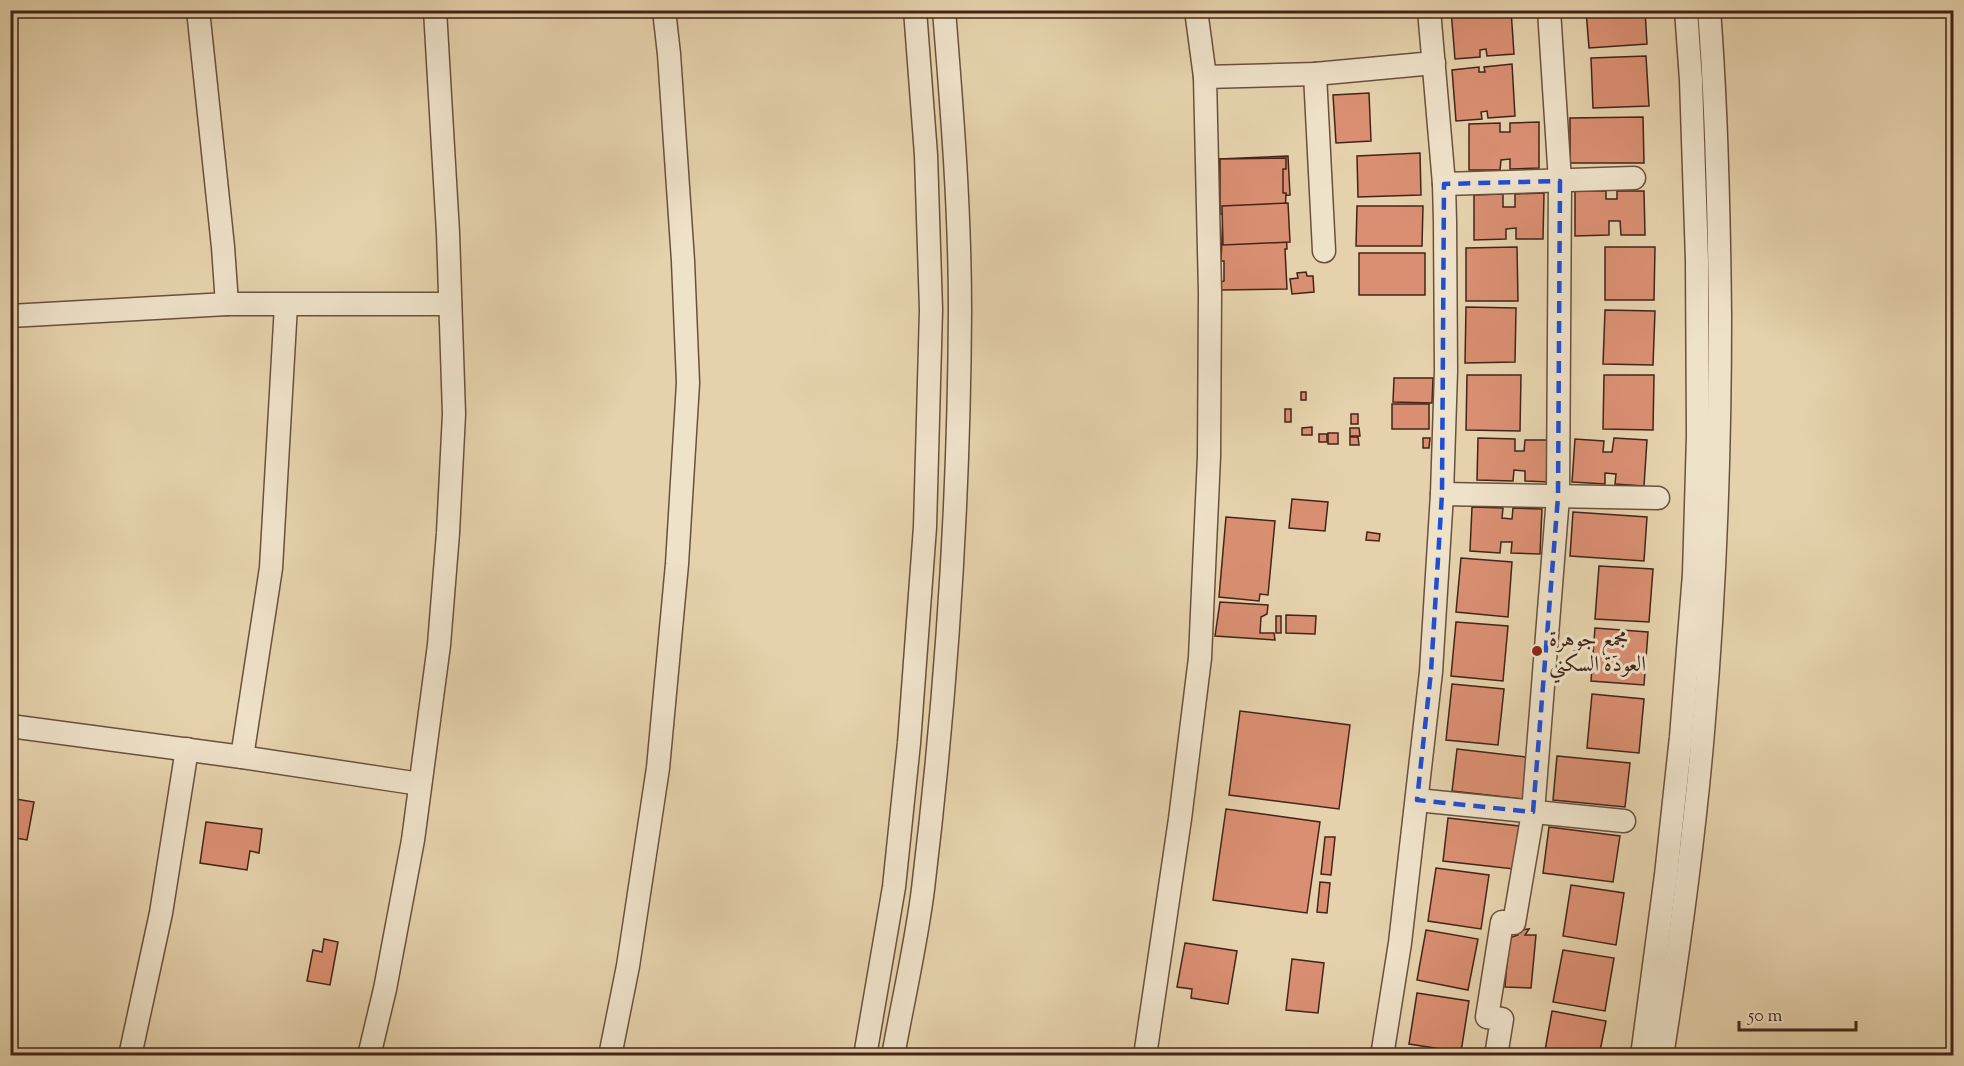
<svg xmlns="http://www.w3.org/2000/svg" width="1964" height="1066" font-family="'Sorts Mill Goudy',Amiri,serif">
<style>
.building{fill:#da8f72;stroke:#432418;stroke-width:1.5}
.lines{fill:none;stroke-linecap:round;stroke-linejoin:round}
.minor-casing{stroke:#6c503d;stroke-width:25}
.minor{stroke:#eee2c9;stroke-width:22}
.marked{fill:none;stroke:#1d4ed8;stroke-width:4.5;stroke-dasharray:12 8;stroke-linejoin:round}
.poi-dot{fill:#8f2418;stroke:#eee2c9;stroke-width:2}
.labels{text-anchor:middle;stroke-width:6;stroke-linejoin:round;paint-order:stroke}
.poi-label{font-size:22px;fill:#432418;stroke:#eee2c9;text-anchor:start}
</style>
<rect width="100%" height="100%" fill="#e5d2ac"/>
<filter id="stains"><feTurbulence type="fractalNoise" baseFrequency=".00333" numOctaves="4"/><feColorMatrix values="0 0 0 0 .2 0 0 0 0 .09 0 0 0 0 .02 0 0 0 .5 -.17"/></filter>
<radialGradient id="worn" r=".72"><stop offset=".6" stop-color="#630" stop-opacity="0"/><stop offset="1" stop-color="#630" stop-opacity=".3"/></radialGradient>
<g class="building">
<polygon points="1451,10 1511,10 1514,54 1487,56 1486,49 1480,50 1480,57 1455,59"/>
<polygon points="1586,10 1645,10 1647,44 1589,48"/>
<polygon points="1646,56 1649,106 1593,108 1591,58"/>
<polygon points="1512,64 1515,116 1488,118 1487,111 1481,112 1482,119 1456,121 1452,70 1479,67 1479,72 1485,72 1484,67"/>
<polygon points="1369,93 1371,141 1336,143 1333,95"/>
<polygon points="1643,117 1644,163 1570,163 1570,118"/>
<polygon points="1539,122 1539,168 1510,169 1510,159 1501,160 1500,170 1469,170 1469,124 1500,123 1500,132 1510,132 1510,123"/>
<polygon points="1420,153 1421,195 1358,197 1357,156"/>
<polygon points="1288,156 1290,195 1222,199 1219,159"/>
<polygon points="1286,158 1286,169 1283,169 1283,193 1286,193 1285,217 1287,249 1285,249 1287,289 1221,290 1221,282 1224,281 1224,261 1221,261 1223,214 1220,214 1220,159"/>
<polygon points="1575,191 1606,191 1606,199 1617,199 1617,191 1644,191 1645,235 1621,235 1620,221 1609,221 1609,235 1575,236"/>
<polygon points="1544,193 1543,239 1516,239 1516,228 1506,229 1506,239 1474,240 1474,195 1503,194 1503,207 1515,207 1515,194"/>
<polygon points="1288,203 1290,242 1223,245 1222,206"/>
<polygon points="1357,206 1423,206 1422,246 1356,246"/>
<polygon points="1517,247 1518,301 1466,301 1466,248"/>
<polygon points="1605,247 1655,247 1654,300 1605,300"/>
<rect x="1359" y="253" width="66" height="42"/>
<polygon points="1306,272 1307,276 1313,276 1314,292 1292,294 1290,279 1298,278 1297,273"/>
<polygon points="1466,307 1516,308 1515,362 1465,363"/>
<polygon points="1605,310 1655,311 1653,365 1603,364"/>
<polygon points="1467,375 1521,375 1520,431 1466,430"/>
<polygon points="1604,375 1654,375 1653,430 1603,429"/>
<polygon points="1394,378 1433,378 1432,403 1393,402"/>
<rect x="1301" y="392" width="5" height="8"/>
<rect x="1392" y="404" width="37" height="25"/>
<rect x="1285" y="409" width="6" height="13"/>
<rect x="1351" y="414" width="7" height="10"/>
<polygon points="1312,427 1312,435 1302,435 1302,428"/>
<polygon points="1350,428 1359,428 1360,436 1350,436"/>
<rect x="1328" y="433" width="10" height="11"/>
<rect x="1319" y="434" width="8" height="8"/>
<polygon points="1350,437 1358,437 1359,445 1350,445"/>
<polygon points="1423,438 1430,438 1429,448 1423,448"/>
<polygon points="1478,438 1515,439 1515,451 1524,451 1525,440 1551,440 1550,482 1525,481 1525,471 1514,470 1513,481 1477,480"/>
<polygon points="1614,438 1647,440 1644,486 1615,484 1616,474 1605,473 1605,484 1572,482 1575,439 1604,441 1603,452 1612,452"/>
<polygon points="1292,499 1328,502 1325,531 1289,528"/>
<polygon points="1472,507 1503,508 1502,518 1512,519 1513,508 1542,509 1540,554 1511,553 1512,542 1501,542 1500,553 1470,551"/>
<polygon points="1573,512 1647,517 1644,561 1570,556"/>
<polygon points="1226,517 1275,521 1268,595 1260,594 1259,601 1219,597"/>
<polygon points="1367,532 1380,534 1379,541 1366,540"/>
<polygon points="1461,558 1512,562 1508,617 1456,612"/>
<polygon points="1599,566 1653,569 1649,622 1595,619"/>
<polygon points="1220,602 1268,605 1267,614 1261,617 1260,633 1274,633 1275,640 1215,636"/>
<polygon points="1286,615 1316,616 1315,634 1286,633"/>
<rect x="1276" y="616" width="5" height="17"/>
<polygon points="1456,622 1508,626 1503,681 1451,676"/>
<polygon points="1595,628 1648,632 1644,685 1591,681"/>
<polygon points="1452,684 1504,689 1498,745 1446,740"/>
<polygon points="1592,694 1644,699 1639,753 1587,748"/>
<polygon points="1240,711 1350,725 1339,809 1229,795"/>
<polygon points="1457,749 1527,757 1523,799 1452,791"/>
<polygon points="1557,756 1630,763 1625,807 1553,800"/>
<polygon points="10,798 34,802 27,840 10,837"/>
<polygon points="1226,809 1320,822 1307,913 1213,900"/>
<polygon points="1448,818 1519,826 1514,869 1443,861"/>
<polygon points="206,822 262,829 259,853 250,851 247,870 200,863"/>
<polygon points="1549,827 1620,836 1613,882 1543,873"/>
<polygon points="1325,837 1335,837 1331,875 1321,874"/>
<polygon points="1436,868 1489,875 1481,929 1428,921"/>
<polygon points="1320,882 1330,883 1327,913 1317,912"/>
<polygon points="1571,885 1624,893 1616,945 1563,936"/>
<polygon points="1529,929 1525,935 1536,935 1531,988 1505,987 1509,938 1518,935 1518,930"/>
<polygon points="1426,930 1478,939 1468,990 1417,980"/>
<polygon points="324,939 338,942 330,985 307,981 313,950 322,952"/>
<polygon points="1185,943 1237,951 1228,1004 1191,998 1192,989 1177,987"/>
<polygon points="1563,950 1614,958 1605,1011 1553,1002"/>
<polygon points="1292,959 1324,963 1318,1013 1286,1010"/>
<polygon points="1417,993 1469,1001 1461,1052 1409,1044"/>
<polygon points="1552,1011 1606,1021 1599,1056 1544,1056"/>
</g>
<g class="lines">
<defs>
<g id="minor">
<polyline points="198,10 223,247 227,304"/>
<polyline points="1315,74 1324,251"/>
<polyline points="1205,77 1315,74 1434,63"/>
<polyline points="1444,184 1634,178"/>
<polyline points="10,316 227,304 450,304"/>
<polyline points="1442,494 1658,498"/>
<polyline points="10,726 242,757 420,784"/>
<polyline points="242,757 271,568 286,305"/>
<polyline points="1417,800 1624,821"/>
<polyline points="130,1056 161,913 187,749"/>
<polyline points="369,1056 385,989 413,840 439,645 448,533 454,414 448,233 435,10"/>
<polyline points="610,1056 628,966 658,768 677,564 688,383 683,261 669,54 664,10"/>
<polyline points="865,1056 894,887 909,743 925,527 931,310 926,155 915,10"/>
<path d="M893,1056c10,-56 23,-111 30,-167 23,-190 36,-386 37,-578 0,-101 -8,-201 -16,-301"/>
<polyline points="1145,1056 1180,819 1200,658 1209,456 1210,293 1205,77 1196,10"/>
<polyline points="1382,1056 1400,943 1431,672 1442,494 1446,371 1445,221 1444,184 1429,10"/>
<polyline points="1496,1056 1502,1019 1487,1017 1502,922 1514,923 1533,812 1558,497 1560,181 1549,10"/>
<polyline points="1642,1056 1666,875 1681,737 1694,574 1698,436 1697,260 1691,80 1686,10"/>
<path d="M1662,1056c17,-108 32,-216 41,-324 12,-139 17,-277 17,-416 -1,-102 -3,-204 -11,-306"/>
</g>
</defs>
<use href="#minor" class="minor-casing"/>
<use href="#minor" class="minor"/>
</g>
<path class="marked" d="M1560,181l-2,316 -25,315 -116,-12 14,-128 11,-178 2,-310z"/>
<circle class="poi-dot" cx="1537" cy="651" r="6"/>
<g class="labels">
<g class="poi-label">
<text x="1549" y="646">مجمع جوهرة<tspan x="1549" dy="25">العودة السكني</tspan></text>
</g>
</g>
<rect width="1964" height="1066" fill="none" stroke="#e5d2ac" stroke-width="36"/>
<rect x="12" y="12" width="1940" height="1042" fill="none" stroke="#432418" stroke-width="3"/>
<rect x="18" y="18" width="1928" height="1030" fill="none" stroke="#432418" stroke-width="1.5"/>
<path d="M1739 1021v9h117v-9" fill="none" stroke="#432418" stroke-width="3"/>
<text x="1748" y="1021" font-size="18" fill="#432418" stroke="#eee2c9" stroke-width="4.5" paint-order="stroke">50 m</text>
<rect width="100%" height="100%" filter="url(#stains)"/>
<rect width="100%" height="100%" fill="url(#worn)"/>
</svg>
